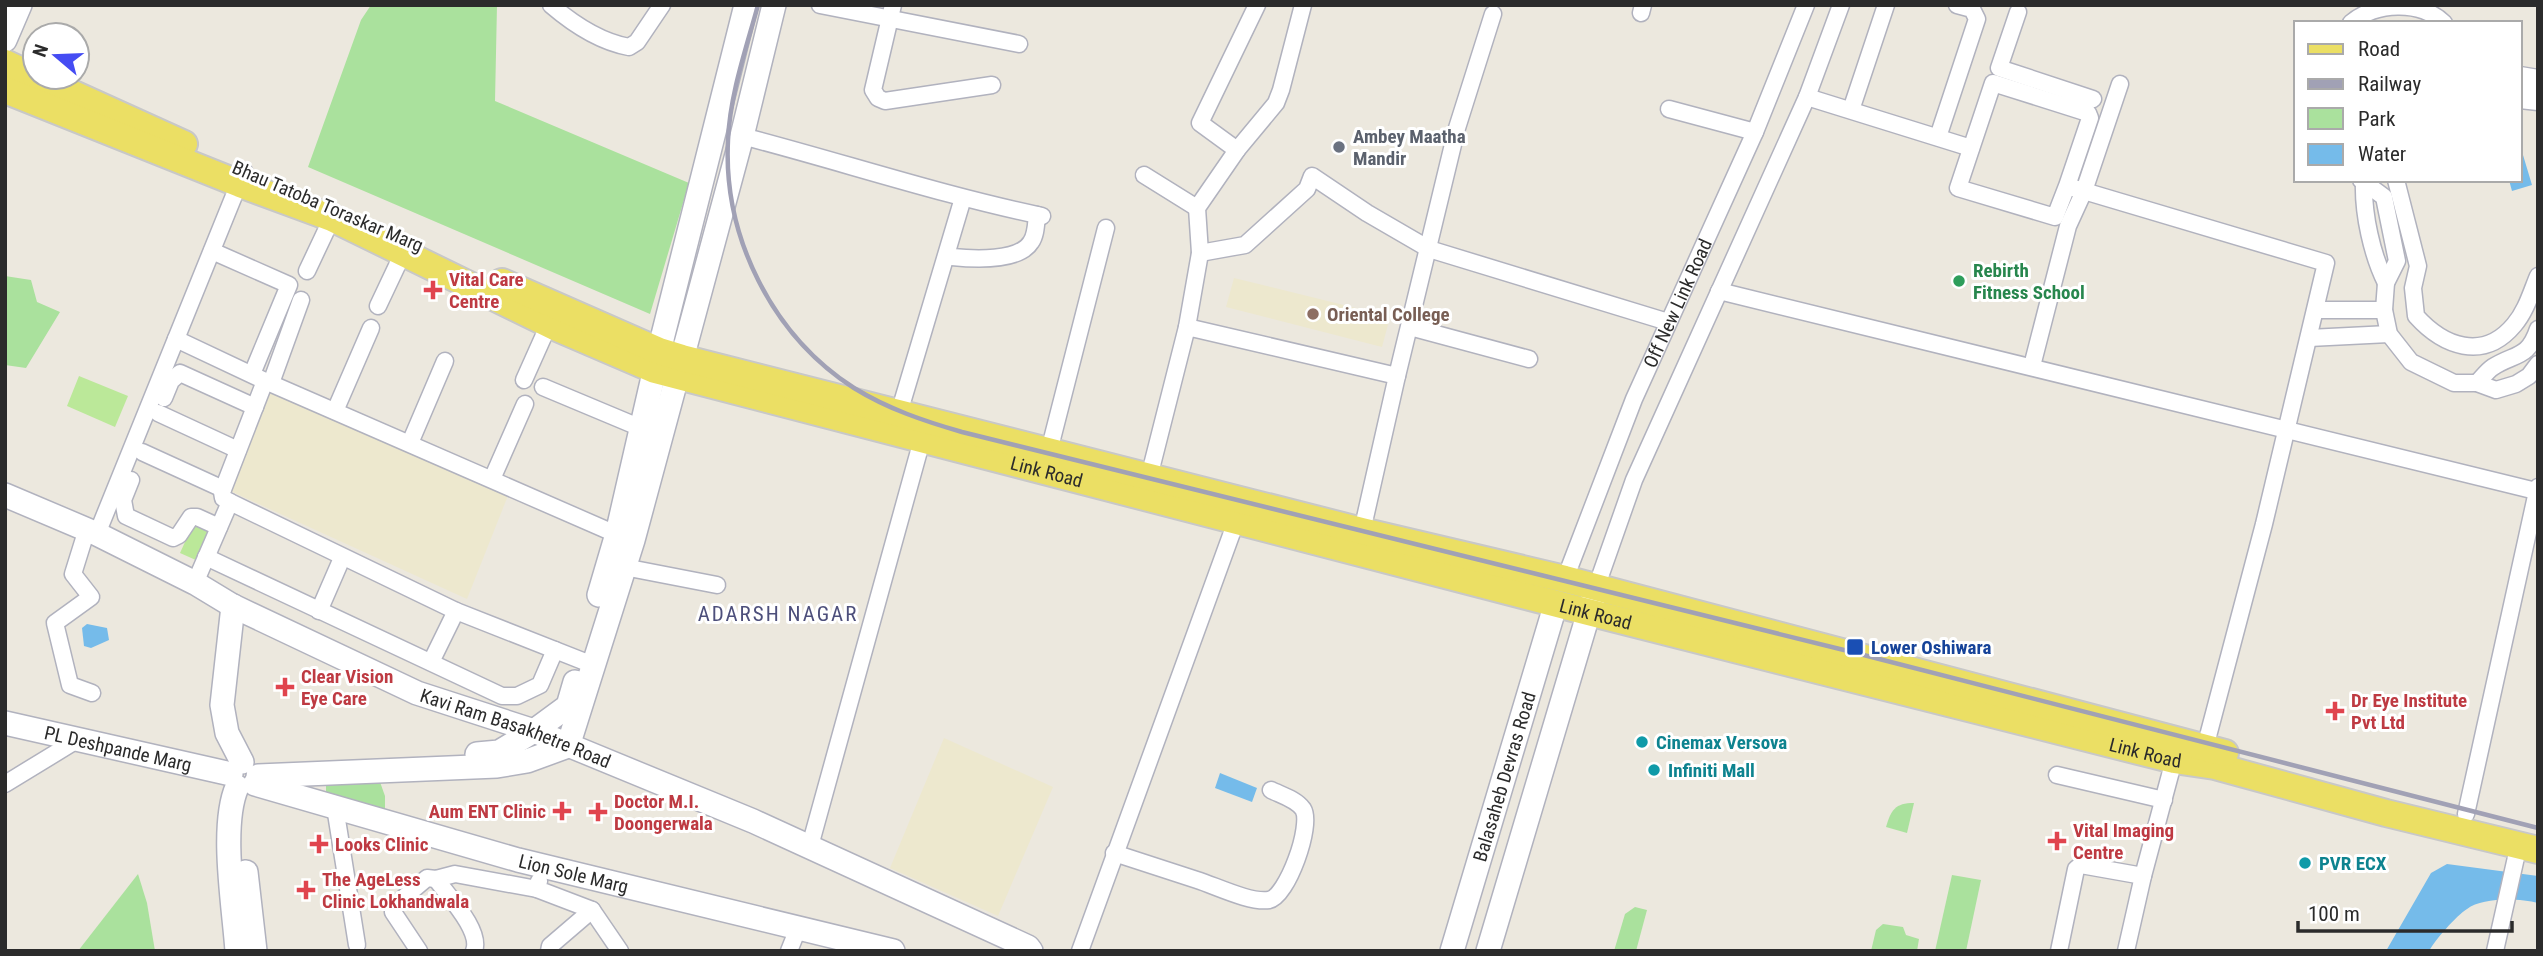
<svg xmlns="http://www.w3.org/2000/svg" width="2543" height="956" font-family="'Roboto Condensed',sans-serif">
<style>
.education{fill:#ede8ce}
.green{fill:#aae19d}
.pitch{fill:#bbe899}
.water{fill:#75bbea}
.lines{fill:none;stroke-linecap:round;stroke-linejoin:round}
.street-casing{stroke:#b1b2be;stroke-width:19}
.secondary-casing{stroke:#b1b2be;stroke-width:26}
.primary-casing{stroke:#c8c8c8;stroke-width:30}
.street{stroke:#fff;stroke-width:16}
.secondary{stroke:#fff;stroke-width:23}
.primary{stroke:#ebdf64;stroke-width:26}
.rail{stroke:#a1a1b5;stroke-width:4.5}
.worship-dot{fill:#6b7280;stroke:#fff;stroke-width:2.5}
.leisure-dot{fill:#2e9e5b;stroke:#fff;stroke-width:2.5}
.health-dot{fill:#e0444e;stroke:#fff;stroke-width:2.5}
.education-dot{fill:#8d6e63;stroke:#fff;stroke-width:2.5}
.transit-dot{fill:#1a4fb4;stroke:#fff;stroke-width:2.5}
.culture-dot{fill:#0f9aa8;stroke:#fff;stroke-width:2.5}
.labels{text-anchor:middle;stroke-width:6;stroke-linejoin:round;paint-order:stroke}
.worship-label{font-size:19px;font-weight:bold;fill:#5b616d;stroke:#fff;text-anchor:start}
.street-label{font-size:19px;fill:#2b2b2b;stroke:#fff}
.leisure-label{font-size:19px;font-weight:bold;fill:#27864d;stroke:#fff;text-anchor:start}
.health-label{font-size:19px;font-weight:bold;fill:#be3a42;stroke:#fff;text-anchor:start}
.education-label{font-size:19px;font-weight:bold;fill:#785e54;stroke:#fff;text-anchor:start}
.transit-label{font-size:19px;font-weight:bold;fill:#164399;stroke:#fff;text-anchor:start}
.culture-label{font-size:19px;font-weight:bold;fill:#0d838f;stroke:#fff;text-anchor:start}
.neighbourhood-label{font-size:21px;letter-spacing:2px;fill:#4d4f7b;stroke:#fff}
</style>
<rect width="100%" height="100%" fill="#ece8de"/>
<g class="education">
<polygon points="1234,278 1372,312 1371,317 1389,321 1382,347 1226,307"/>
<polygon points="271,390 509,493 467,599 228,490"/>
<polygon points="944,738 1053,787 998,916 890,868"/>
</g>
<g class="green">
<polygon points="371,5 497,5 495,101 689,183 650,314 308,167 361,20"/>
<polygon points="5,276 31,280 37,302 60,312 26,368 5,365"/>
<polygon points="380,782 385,796 385,814 326,798 326,784"/>
<path d="M1914,803l-7,30 -21,-6c5,-17 9,-24 28,-24z"/>
<polygon points="138,874 147,903 155,951 78,951"/>
<polygon points="1952,875 1981,880 1966,951 1935,951"/>
<polygon points="1635,907 1647,910 1636,951 1614,951 1625,914"/>
<polygon points="1883,924 1903,927 1906,935 1919,939 1917,951 1871,951 1876,930"/>
</g>
<g class="pitch">
<polygon points="79,376 128,396 115,427 67,406"/>
<polygon points="195,520 212,528 198,561 180,553"/>
</g>
<g class="water">
<polygon points="2520,145 2532,185 2512,191 2509,180 2520,180"/>
<polygon points="87,624 107,628 109,640 91,648 84,646 82,628"/>
<polygon points="1220,773 1257,788 1252,802 1215,788"/>
<path d="M2447,864l91,12v27c-19,-5 -55,-6 -71,6 -11,7 -31,30 -38,42h-43l45,-78z"/>
</g>
<g class="lines">
<defs>
<g id="street">
<path d="M551,5c21,18 50,37 78,42l8,-5 25,-37"/>
<polyline points="820,5 1019,44"/>
<polyline points="893,5 873,90 878,98 885,101 992,85"/>
<polyline points="2018,12 1999,68 2093,99"/>
<polyline points="1641,13 1643,5"/>
<path d="M2351,23c25,-21 69,-23 93,0"/>
<polyline points="2520,75 2538,78"/>
<polyline points="2520,90 2538,89"/>
<polyline points="1807,97 1971,148"/>
<polyline points="2520,100 2538,102"/>
<polyline points="1669,109 1755,132"/>
<polyline points="1851,110 1886,5"/>
<path d="M742,136c100,26 199,59 300,80"/>
<polyline points="1938,137 1977,19 1972,9 1957,5"/>
<polyline points="1237,150 1276,103 1281,90 1303,5"/>
<polyline points="1144,175 1197,208"/>
<polyline points="2361,180 2384,197 2397,261 2386,283 2384,310 2389,334 2411,362 2454,383 2477,383 2496,390 2516,384 2529,376 2538,364"/>
<path d="M2396,180l22,86 -5,22 3,28c27,30 67,46 98,9 12,-14 17,-32 24,-49"/>
<path d="M2364,183c-1,31 8,72 22,100"/>
<polyline points="2067,186 2090,118 2088,113 1993,83 1958,188 2055,217 2067,186 2326,263 2264,524 2203,755"/>
<polyline points="212,251 289,285 252,374"/>
<polyline points="1200,253 1245,245 1307,189 1312,176 1367,213 1429,249 1668,322"/>
<path d="M952,257c20,2 67,5 79,-15 5,-7 5,-18 6,-27"/>
<polyline points="307,271 332,218"/>
<polyline points="1719,291 2536,491"/>
<polyline points="378,306 403,253"/>
<polyline points="2316,310 2384,310"/>
<polyline points="1187,327 1200,253 1197,208 1237,150 1200,123 1257,5"/>
<polyline points="1410,327 1529,359"/>
<polyline points="2309,338 2389,334"/>
<polyline points="176,339 265,381 625,538"/>
<polyline points="2032,366 2068,226 2084,191 2120,84"/>
<polyline points="1397,376 1457,128 1493,14"/>
<polyline points="524,380 549,324"/>
<polyline points="271,383 301,300"/>
<path d="M2477,383c5,-5 10,-12 16,-16 22,-14 35,-8 45,-38"/>
<polyline points="543,387 641,428"/>
<polyline points="164,398 171,381 180,373 255,407"/>
<polyline points="335,411 371,328"/>
<polyline points="158,413 238,450"/>
<polyline points="899,413 963,198"/>
<polyline points="410,443 445,361"/>
<polyline points="1049,451 1106,228"/>
<polyline points="142,452 223,489"/>
<polyline points="1149,477 1187,327 1397,376 1362,531"/>
<polyline points="492,479 525,404"/>
<polyline points="131,480 123,500 126,516 173,538 179,535 191,517 197,517 219,527"/>
<polyline points="230,502 456,611 593,665"/>
<polyline points="87,529 73,574 91,597 55,623 70,685 92,693"/>
<polyline points="97,534 244,171"/>
<polyline points="206,557 502,696 517,696 540,685 555,650"/>
<polyline points="624,567 717,585"/>
<path id="s1" d="M1565,579l69,-180 121,-267 51,-127"/>
<polyline points="195,583 230,502 223,498 222,492 265,381"/>
<polyline points="1596,588 1634,480 1807,97 1841,5"/>
<polyline points="319,611 342,558"/>
<polyline points="431,662 456,611"/>
<polyline points="2057,775 2164,800"/>
<polyline points="5,784 77,740"/>
<polyline points="335,807 357,945"/>
<polyline points="2466,814 2538,487"/>
<polyline points="810,846 922,440"/>
<path d="M1114,853c28,9 55,18 83,27 19,6 53,23 72,20 18,-3 44,-75 34,-91 -7,-10 -22,-14 -32,-19"/>
<path d="M436,879c12,17 46,52 38,72"/>
<polyline points="539,881 537,889 592,910 620,951"/>
<polyline points="419,951 393,912 395,905 427,878 436,879 455,874 537,889"/>
<polyline points="549,951 550,946 592,910"/>
<polyline points="789,951 799,926"/>
<polyline points="1080,951 1238,516"/>
<polyline points="2059,951 2076,869 2081,865 2143,876"/>
<polyline points="2126,951 2143,876 2174,760"/>
<polyline points="2495,951 2519,844"/>
</g>
<g id="secondary">
<polyline points="5,40 20,5"/>
<path id="s2" d="M5,495l92,39 98,49 38,23 184,87 117,38 219,90 275,126 3,4"/>
<polyline points="599,595 617,534 659,351 746,5"/>
<polyline points="233,606 222,705 227,733 242,762"/>
<path id="s3" d="M5,723l226,51"/>
<polyline points="477,754 499,752 534,731 568,706 575,682"/>
<polyline points="258,776 497,766 527,761 568,746 633,540 742,136 774,5"/>
<path id="s4" d="M255,784l263,76 375,91"/>
<polyline points="246,872 255,951"/>
<path d="M237,951c-3,-44 -17,-125 0,-164"/>
<path id="s5" d="M1452,951l104,-348"/>
<polyline points="1488,951 1594,595"/>
</g>
<g id="primary">
<polyline points="5,63 35,77"/>
<polyline points="36,77 184,144"/>
<path id="s6" d="M5,90l235,94 92,34 223,109 100,43 933,242 586,148 41,6 171,47 152,37"/>
<polyline points="502,282 659,351 682,358 1362,531 1565,579 2225,753"/>
</g>
</defs>
<use href="#street" class="street-casing"/>
<use href="#secondary" class="secondary-casing"/>
<use href="#primary" class="primary-casing"/>
<use href="#street" class="street"/>
<use href="#secondary" class="secondary"/>
<use href="#primary" class="primary"/>
<path class="rail" d="M758,5c-12,44 -28,89 -30,135 -5,97 44,195 126,248 34,21 70,33 108,44l886,219 690,177"/>
</g>
<circle class="worship-dot" cx="1339" cy="147" r="7"/>
<circle class="leisure-dot" cx="1959" cy="281" r="7"/>
<g class="health-dot">
<path d="M429.5 279.5h7v7h7v7h-7v7h-7v-7h-7v-7h7z"/>
<path d="M281.5 676.5h7v7h7v7h-7v7h-7v-7h-7v-7h7z"/>
<path d="M2331.5 700.5h7v7h7v7h-7v7h-7v-7h-7v-7h7z"/>
<path d="M558.5 800.5h7v7h7v7h-7v7h-7v-7h-7v-7h7z"/>
<path d="M594.5 801.5h7v7h7v7h-7v7h-7v-7h-7v-7h7z"/>
<path d="M2053.5 830.5h7v7h7v7h-7v7h-7v-7h-7v-7h7z"/>
<path d="M315.5 833.5h7v7h7v7h-7v7h-7v-7h-7v-7h7z"/>
<path d="M302.5 879.5h7v7h7v7h-7v7h-7v-7h-7v-7h7z"/>
</g>
<circle class="education-dot" cx="1313" cy="314" r="7"/>
<rect class="transit-dot" x="1846" y="638" width="18" height="18" rx="3.5"/>
<g class="culture-dot">
<circle cx="1642" cy="742" r="7"/>
<circle cx="1654" cy="770" r="7"/>
<circle cx="2305" cy="863" r="7"/>
</g>
<g class="labels">
<g class="worship-label">
<text x="1353" y="143">Ambey Maatha<tspan x="1353" dy="22">Mandir</tspan></text>
</g>
<g class="street-label">
<text transform="translate(328 206) rotate(23)" y="7">Bhau Tatoba Toraskar Marg</text>
<text dy="7" stroke="none"><textPath href="#s1" startOffset="298">Off New Link Road</textPath></text>
<text dy="7" stroke="none"><textPath href="#s6" startOffset="1113">Link Road</textPath></text>
<text dy="7" stroke="none"><textPath href="#s6" startOffset="1680">Link Road</textPath></text>
<text dy="7" stroke="none"><textPath href="#s2" startOffset="562">Kavi Ram Basakhetre Road</textPath></text>
<text dy="7" stroke="none"><textPath href="#s3" startOffset="116">PL Deshpande Marg</textPath></text>
<text dy="7" stroke="none"><textPath href="#s6" startOffset="2247">Link Road</textPath></text>
<text dy="7" stroke="none"><textPath href="#s5" startOffset="182">Balasaheb Devras Road</textPath></text>
<text dy="7" stroke="none"><textPath href="#s4" startOffset="331">Lion Sole Marg</textPath></text>
</g>
<g class="leisure-label">
<text x="1973" y="277">Rebirth<tspan x="1973" dy="22">Fitness School</tspan></text>
</g>
<g class="health-label">
<text x="449" y="286">Vital Care<tspan x="449" dy="22">Centre</tspan></text>
<text x="301" y="683">Clear Vision<tspan x="301" dy="22">Eye Care</tspan></text>
<text x="2351" y="707">Dr Eye Institute<tspan x="2351" dy="22">Pvt Ltd</tspan></text>
<text x="614" y="808">Doctor M.I.<tspan x="614" dy="22">Doongerwala</tspan></text>
<text x="546" y="818" text-anchor="end">Aum ENT Clinic</text>
<text x="2073" y="837">Vital Imaging<tspan x="2073" dy="22">Centre</tspan></text>
<text x="335" y="851">Looks Clinic</text>
<text x="322" y="886">The AgeLess<tspan x="322" dy="22">Clinic Lokhandwala</tspan></text>
</g>
<g class="education-label">
<text x="1327" y="321">Oriental College</text>
</g>
<g class="transit-label">
<text x="1871" y="654">Lower Oshiwara</text>
</g>
<g class="culture-label">
<text x="1656" y="749">Cinemax Versova</text>
<text x="1668" y="777">Infiniti Mall</text>
<text x="2319" y="870">PVR ECX</text>
</g>
<g class="neighbourhood-label">
<text x="778" y="621">ADARSH NAGAR</text>
</g>
</g>
<rect width="2543" height="956" fill="none" stroke="#2b2b2b" stroke-width="14"/>
<rect x="2294" y="21" width="228" height="161" fill="#ffffff" stroke="#aaaaaa" stroke-width="2"/>
<rect x="2308" y="44" width="35" height="10" fill="#ebdf64" stroke="#aaaaaa" stroke-width="2"/>
<text x="2358" y="56" font-size="21" fill="#2b2b2b">Road</text>
<rect x="2308" y="79" width="35" height="10" fill="#a1a1b5" stroke="#aaaaaa" stroke-width="2"/>
<text x="2358" y="91" font-size="21" fill="#2b2b2b">Railway</text>
<rect x="2308" y="108" width="35" height="21" fill="#aae19d" stroke="#aaaaaa" stroke-width="2"/>
<text x="2358" y="126" font-size="21" fill="#2b2b2b">Park</text>
<rect x="2308" y="144" width="35" height="21" fill="#75bbea" stroke="#aaaaaa" stroke-width="2"/>
<text x="2358" y="161" font-size="21" fill="#2b2b2b">Water</text>
<g transform="translate(56 56) rotate(289)"><circle r="33" fill="#ffffff" stroke="#aaaaaa" stroke-width="2"/>
<path d="M0-5L12 26L0 18L-12 26Z" fill="#454cf3"/>
<text y="-10" font-size="19" font-weight="bold" text-anchor="middle" fill="#2b2b2b">N</text>
</g>
<path d="M2298 921v10h214v-10" fill="none" stroke="#2b2b2b" stroke-width="3.5"/>
<text x="2308" y="921" font-size="21" fill="#2b2b2b" stroke="#ffffff" stroke-width="5" paint-order="stroke">100 m</text>
</svg>
